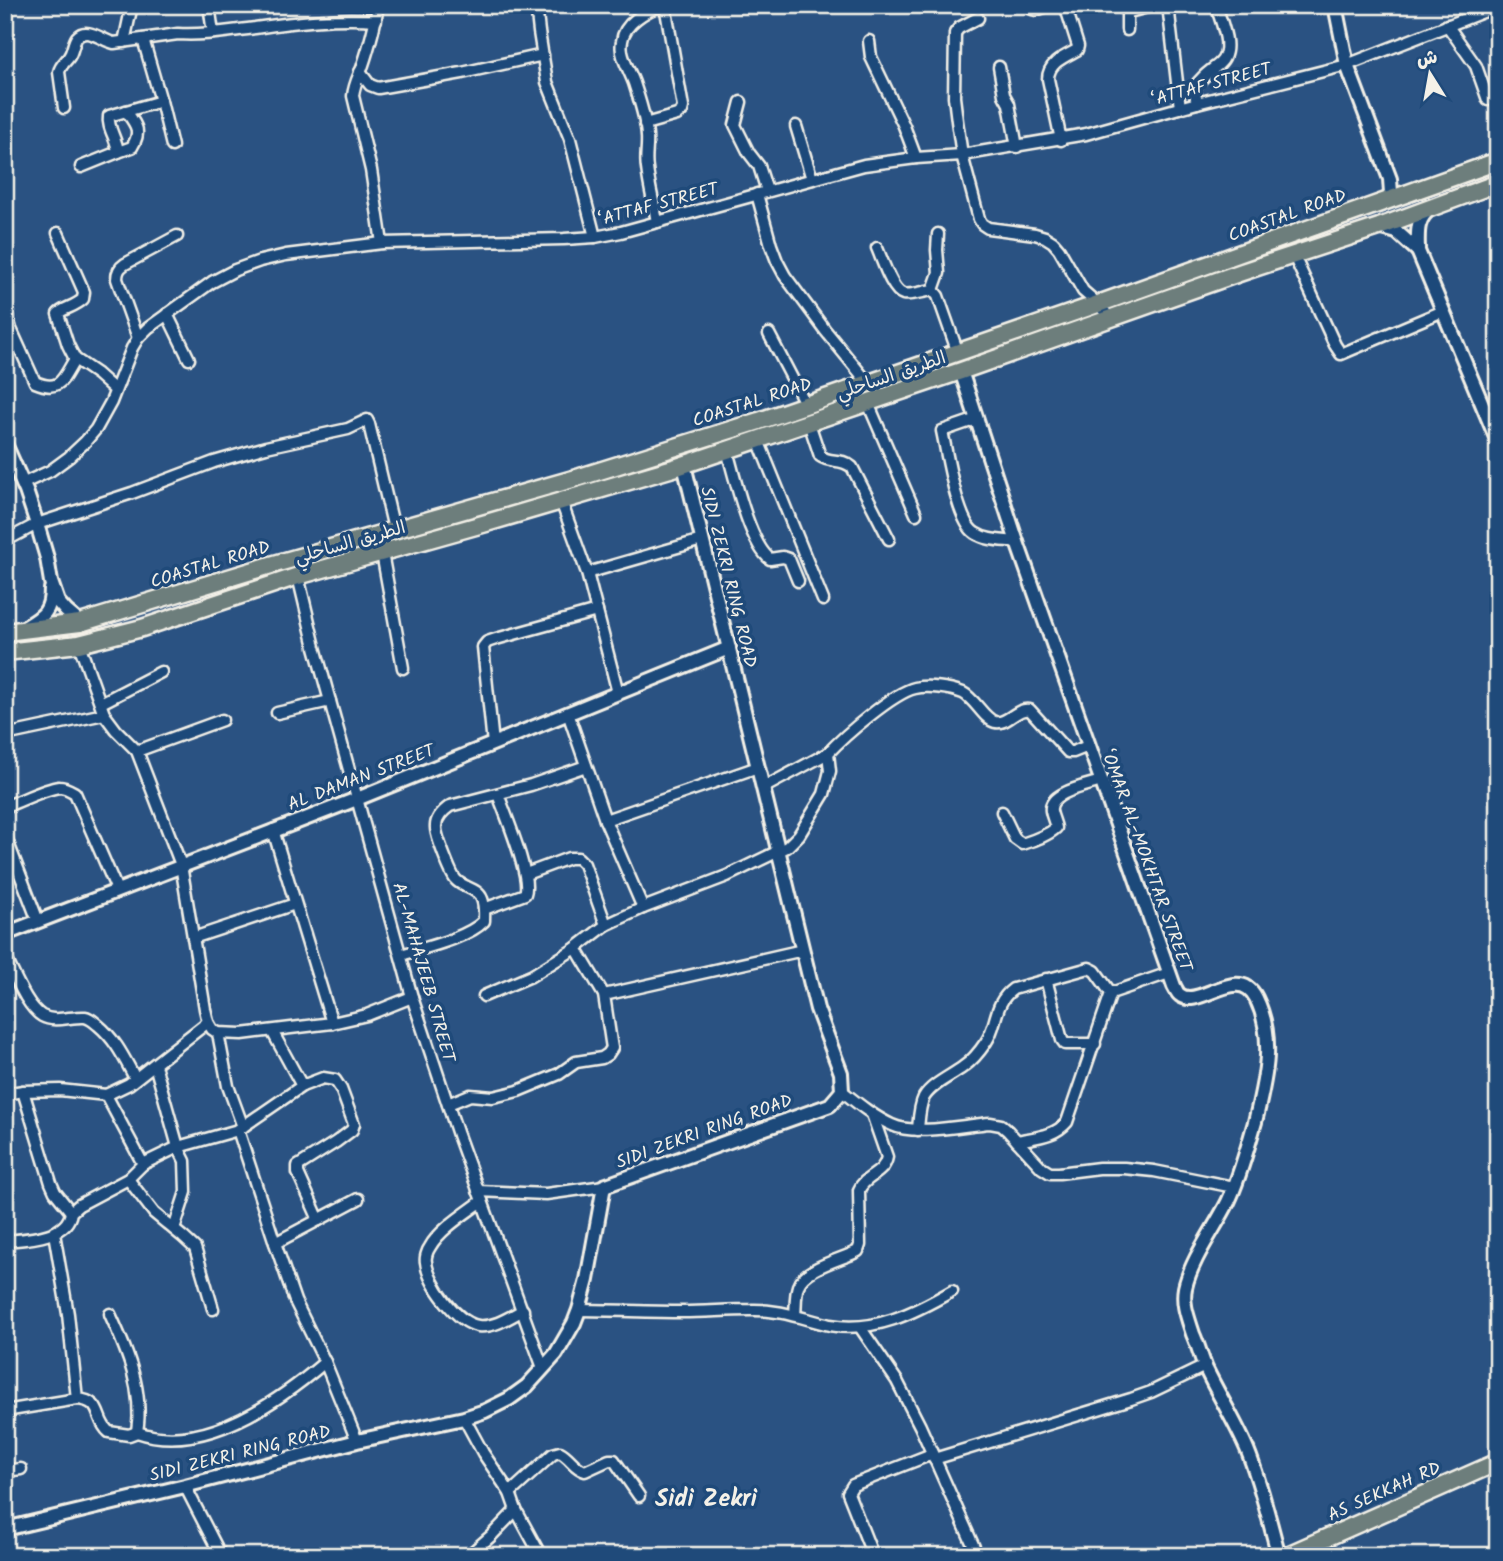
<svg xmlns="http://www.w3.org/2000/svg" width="1503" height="1561" font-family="Kalam,'Playpen Sans Arabic',sans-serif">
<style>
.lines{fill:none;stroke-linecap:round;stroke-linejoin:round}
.minor-casing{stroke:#f4f1e8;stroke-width:15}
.tertiary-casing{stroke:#f4f1e8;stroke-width:18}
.primary-casing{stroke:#f4f1e8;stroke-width:21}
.trunk-casing{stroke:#f4f1e8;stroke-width:21}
.minor{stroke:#1f4a7a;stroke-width:10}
.tertiary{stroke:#1f4a7a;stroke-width:12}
.primary{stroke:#6d7e7c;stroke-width:16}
.trunk{stroke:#6d7e7c;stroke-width:16}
.labels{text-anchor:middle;stroke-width:7;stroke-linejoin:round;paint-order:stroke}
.street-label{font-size:18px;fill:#f4f1e8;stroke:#1f4a7a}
.district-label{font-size:24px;font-weight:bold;fill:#f4f1e8;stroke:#1f4a7a}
</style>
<rect width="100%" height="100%" fill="#2a5282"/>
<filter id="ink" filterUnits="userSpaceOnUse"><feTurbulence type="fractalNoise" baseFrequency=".0143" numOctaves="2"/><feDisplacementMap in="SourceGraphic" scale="14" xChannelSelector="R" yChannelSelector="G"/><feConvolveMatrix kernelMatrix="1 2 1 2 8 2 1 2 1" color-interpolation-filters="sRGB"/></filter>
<g filter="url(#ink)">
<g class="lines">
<defs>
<g id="minor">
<polyline points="209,5 213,33"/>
<path d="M378,5c-3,22 -9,42 -16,63 -4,10 -8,17 -9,28l18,74 11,73"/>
<polyline points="536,5 539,32 547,82 570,139 595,237"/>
<polyline points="1030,5 1032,9 1036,10 1051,5"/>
<polyline points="1168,5 1180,108"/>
<polyline points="978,18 959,28 955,33 954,97 957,121 962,155 979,219 982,224 988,228 1035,234 1045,237 1053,242 1059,249 1083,291 1098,304 1111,319"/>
<polyline points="1447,25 1476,66 1488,100"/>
<polyline points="1127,30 1127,14 1129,12 1155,5"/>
<polyline points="869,41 871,57 904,126 916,158"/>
<polyline points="124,42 132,5"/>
<polyline points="999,67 1004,95 1009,104 1017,147"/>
<polyline points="360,72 370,85 378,88 462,73 543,55"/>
<polyline points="161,101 172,146"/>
<polyline points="741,102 735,125 749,153 759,166 767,191"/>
<path d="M1197,103l-3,-15c7,-11 15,-16 25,-24 16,-14 2,-41 -3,-59"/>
<path d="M64,108l-5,-36c2,-9 9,-11 12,-19 2,-5 3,-12 6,-16 10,-11 26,4 37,6l64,-9c25,2 51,-3 77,-6 40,-6 80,-11 121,-8"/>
<polyline points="645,124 677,115 682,111 683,107 665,5"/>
<polyline points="796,126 812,179"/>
<path d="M1061,140l-13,-61c0,-16 16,-22 29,-29l1,-4 -13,-41"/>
<path d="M118,152l14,-5c10,-16 4,-22 -6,-36"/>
<path d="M81,167l37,-15c-1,-13 -11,-24 -9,-36l52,-15 -18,-62"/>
<polyline points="757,194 771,245 777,261 785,276 825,330 869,384"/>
<path d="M657,222c-3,-18 -8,-36 -10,-54 -2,-11 1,-21 0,-32 -1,-18 -8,-37 -13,-53 -5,-14 -15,-28 -12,-42 2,-18 24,-30 39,-36"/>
<path d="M58,233l26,59 -1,7c-8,8 -20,9 -25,15l10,31 7,14 22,15 18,16"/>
<path d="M877,248c5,11 15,43 26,46 8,2 21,-3 30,-4l5,6 20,57"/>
<polyline points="1294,256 1335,345 1341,354 1443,311"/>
<polyline points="933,290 939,273 937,250 938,234"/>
<path d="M5,308l6,21 24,53c26,11 28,-4 40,-23"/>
<polyline points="167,314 189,359"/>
<polyline points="769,334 806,405"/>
<path d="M138,338l-21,-59c0,-7 2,-11 8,-15l52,-28"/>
<polyline points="868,403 916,514"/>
<path d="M977,419l-35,12c5,22 15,91 33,102 12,8 28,7 42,9"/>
<path d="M809,423l11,33c11,8 20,1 32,11l37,72"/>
<polyline points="758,440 823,600"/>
<path d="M727,450c7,25 23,95 43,109l13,-2 6,2 9,22"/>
<polyline points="22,484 50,471 69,457 85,442 96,429 111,402 132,348 138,338 148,328 212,282 235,270 260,261 286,255 382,243 564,239 595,237 621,232 864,165 916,158 962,155 1086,134 1197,103 1347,65 1498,6"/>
<polyline points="561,501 587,573 618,693"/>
<polyline points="5,541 37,524 132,493 214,462 266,447 348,429 367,420 369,424 394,529"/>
<polyline points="382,553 403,668"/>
<polyline points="587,573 702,540"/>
<polyline points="298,576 315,647 412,997 458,1135 543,1368"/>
<polyline points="79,644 104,714 116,730 137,751 181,865 205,1009 208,1022 212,1029 218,1033 242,1034 332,1023 367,1015 412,997"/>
<polyline points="101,703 161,672"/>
<polyline points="277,713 330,701"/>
<polyline points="568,713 605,820 643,908"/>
<polyline points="5,735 104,714"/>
<polyline points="493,744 483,647 487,642 496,639 597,611"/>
<polyline points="137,751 222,720"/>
<polyline points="763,788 828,753"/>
<path d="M5,809l4,-4c14,-5 35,-16 50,-18 7,0 11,3 16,6l42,97"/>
<path d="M1002,812l13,27 7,5c12,-4 25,-8 34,-16 -1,-6 -4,-11 -5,-17 -3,-19 36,-25 50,-30"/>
<polyline points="605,820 758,767"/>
<polyline points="273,830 332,1023"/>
<polyline points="5,835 38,921"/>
<polyline points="526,874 569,858 578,858 584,864 606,925"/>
<path d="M484,909l41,-15c7,-17 -20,-80 -27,-100"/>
<polyline points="193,938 295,904"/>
<path d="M401,955c23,-7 67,-17 83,-34 0,-7 1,-15 -2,-22 -4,-11 -19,-11 -26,-19 -5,-5 -20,-44 -20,-52 -1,-10 7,-17 14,-22l81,-21 55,-19"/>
<path d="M5,957c9,16 21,49 37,59 13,7 29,0 43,1 6,1 9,5 13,8 18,15 26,33 37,53"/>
<polyline points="1046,979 1062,1040 1065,1044 1095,1044"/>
<polyline points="604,995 803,950"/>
<polyline points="484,996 531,976 576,948"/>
<polyline points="272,1031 302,1086"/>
<polyline points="218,1033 228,1086 243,1127"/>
<polyline points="155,1065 178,1147 185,1161 186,1192 174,1229"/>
<polyline points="23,1091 51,1183 55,1192 71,1212"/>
<path d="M842,1091c15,12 32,26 50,34 23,11 72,0 98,-2l11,2 7,6 34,37 8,5h9l40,-5h25l30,3 80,16"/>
<polyline points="5,1094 23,1091 60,1090 106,1095 129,1084 208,1022"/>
<polyline points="106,1095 143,1164 178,1147 238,1130 302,1086 323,1078 335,1080 341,1089 354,1124 352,1130 336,1142 298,1166 298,1173 319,1220"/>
<path d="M448,1104l22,-9 23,2 25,-6 41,-17 17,-12 26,-4 6,-4 4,-6 -1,-6 -7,-47 -28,-47 30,-23 37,-17 84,-32 60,-29 12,-12 25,-41 6,-23 -2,-18c16,-17 65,-60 87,-65 13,-3 35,0 48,5 12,6 21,26 32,29 13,3 21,-15 35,-12l38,42h5l15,-6"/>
<polyline points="238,1130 275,1243"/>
<path d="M918,1130c1,-11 1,-23 6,-33 8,-13 27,-21 39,-30 9,-6 17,-16 23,-25 12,-18 7,-38 27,-53l76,-21 6,3 16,22"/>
<path d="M1017,1141c19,-4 37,-4 50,-19l44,-129 58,-20"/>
<polyline points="128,1179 154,1213 183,1237 195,1248 213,1309"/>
<polyline points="478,1191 546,1194 604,1186"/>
<path d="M482,1201c-16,12 -43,29 -52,46 -3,4 -5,11 -4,15 2,21 31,61 52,64 16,2 32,-9 45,-16"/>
<polyline points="54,1233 68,1314 77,1399"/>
<path d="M5,1241c21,-2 63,-3 66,-29l8,-7 49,-26 15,-15"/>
<path d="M579,1310c34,0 69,2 103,2 23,0 46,-2 69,-2 28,-1 53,9 79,15 44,8 84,-12 122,-34"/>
<path d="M110,1314c17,37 34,76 27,118"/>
<path d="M795,1315c1,-9 0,-20 3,-29 7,-19 43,-26 60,-35l2,-6 -1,-55c6,-15 25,-15 28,-33l-15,-43"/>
<polyline points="860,1327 897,1381 920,1426 978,1556"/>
<path d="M5,1411l72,-12c27,2 17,20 32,33l20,3 8,-3c66,23 140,-29 188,-70"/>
<polyline points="464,1418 483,1453 510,1493 516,1510 541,1556"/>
<polyline points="357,1441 325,1362 295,1301 275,1243 358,1199"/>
<polyline points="934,1459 1131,1399 1151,1392 1205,1366"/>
<polyline points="5,1471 21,1469"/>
<polyline points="185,1486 221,1556"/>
<path d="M510,1493l43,-39 7,-2c10,5 14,16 25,19l24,-11h5l25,36"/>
<polyline points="468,1556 491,1536 516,1510"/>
<polyline points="873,1556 848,1493 853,1485 932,1454"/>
</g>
<g id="tertiary">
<polyline points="1335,5 1347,65 1390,179 1391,193 1388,199"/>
<path d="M1431,208c-16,12 -13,26 -13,43l80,191"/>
<polyline points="1379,227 1397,232 1418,251"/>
<path d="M961,371l56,171 157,444c1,2 4,8 6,9 18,15 59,-32 76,3 20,41 9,82 -1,124 -8,27 -15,55 -27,80 -13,26 -37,58 -43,86 -3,16 3,30 8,46 5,11 8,23 13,35 13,27 29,52 41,80 14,34 22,71 32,107"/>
<polyline points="5,444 26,491 37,524 47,558 51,582 58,602 66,611 80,623"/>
<path d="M24,628c18,-11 27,-15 27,-39"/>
<polyline points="5,934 357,799 729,648"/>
<polyline points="5,1529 185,1486 357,1441 464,1418 485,1411 509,1399 527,1386 556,1354 574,1323 579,1310 587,1280 604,1186 830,1105 842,1091 841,1073 817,1009 684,465"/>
</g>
<polyline id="primary" points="1285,1556 1498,1462"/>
<g id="trunk">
<polyline points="5,632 80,623 271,565 580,477 759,421 1098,304 1498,161"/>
<polyline points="5,652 79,644 142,628 298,576 483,524 677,467 961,371 1242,272 1379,227 1498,183"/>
</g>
</defs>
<use href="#minor" class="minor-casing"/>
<use href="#tertiary" class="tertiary-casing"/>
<use href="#primary" class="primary-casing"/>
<use href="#trunk" class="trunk-casing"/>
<use href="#minor" class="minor"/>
<use href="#tertiary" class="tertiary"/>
<use href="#primary" class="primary"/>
<use href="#trunk" class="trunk"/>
</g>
</g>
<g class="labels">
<g class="street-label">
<text transform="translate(1211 84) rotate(-15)" y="6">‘ATTAF STREET</text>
<text transform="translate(658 204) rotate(-15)" y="6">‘ATTAF STREET</text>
<text transform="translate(1287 215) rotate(-20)" y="6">COASTAL ROAD</text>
<text transform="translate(891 375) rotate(-19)" y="6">الطريق الساحلي</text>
<text transform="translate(752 402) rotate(-18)" y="6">COASTAL ROAD</text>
<text transform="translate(350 542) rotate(-16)" y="6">الطريق الساحلي</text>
<text transform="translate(210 564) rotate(-17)" y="6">COASTAL ROAD</text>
<text transform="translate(729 577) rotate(76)" y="6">SIDI ZEKRI RING ROAD</text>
<text transform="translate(361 777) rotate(-21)" y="6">AL DAMAN STREET</text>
<text transform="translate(1147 860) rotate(70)" y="6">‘OMAR AL-MOKHTAR STREET</text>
<text transform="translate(424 972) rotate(74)" y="6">AL-MAHAJEEB STREET</text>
<text transform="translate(704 1131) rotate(-20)" y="6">SIDI ZEKRI RING ROAD</text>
<text transform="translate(240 1453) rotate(-14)" y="6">SIDI ZEKRI RING ROAD</text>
<text transform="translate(1384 1491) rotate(-24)" y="6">AS SEKKAH RD</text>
</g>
<g class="district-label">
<text x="706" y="1506">Sidi Zekri</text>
</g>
</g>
<rect width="1503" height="1561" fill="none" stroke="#1f4a7a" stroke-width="28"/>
<rect x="14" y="14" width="1475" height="1533" fill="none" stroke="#f4f1e8" stroke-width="2.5" filter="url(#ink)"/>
<g transform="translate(1430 74) rotate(349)" stroke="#1f4a7a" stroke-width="5" paint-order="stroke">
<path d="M0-5L12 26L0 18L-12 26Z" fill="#f4f1e8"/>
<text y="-10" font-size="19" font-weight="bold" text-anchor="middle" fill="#f4f1e8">ش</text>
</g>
</svg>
